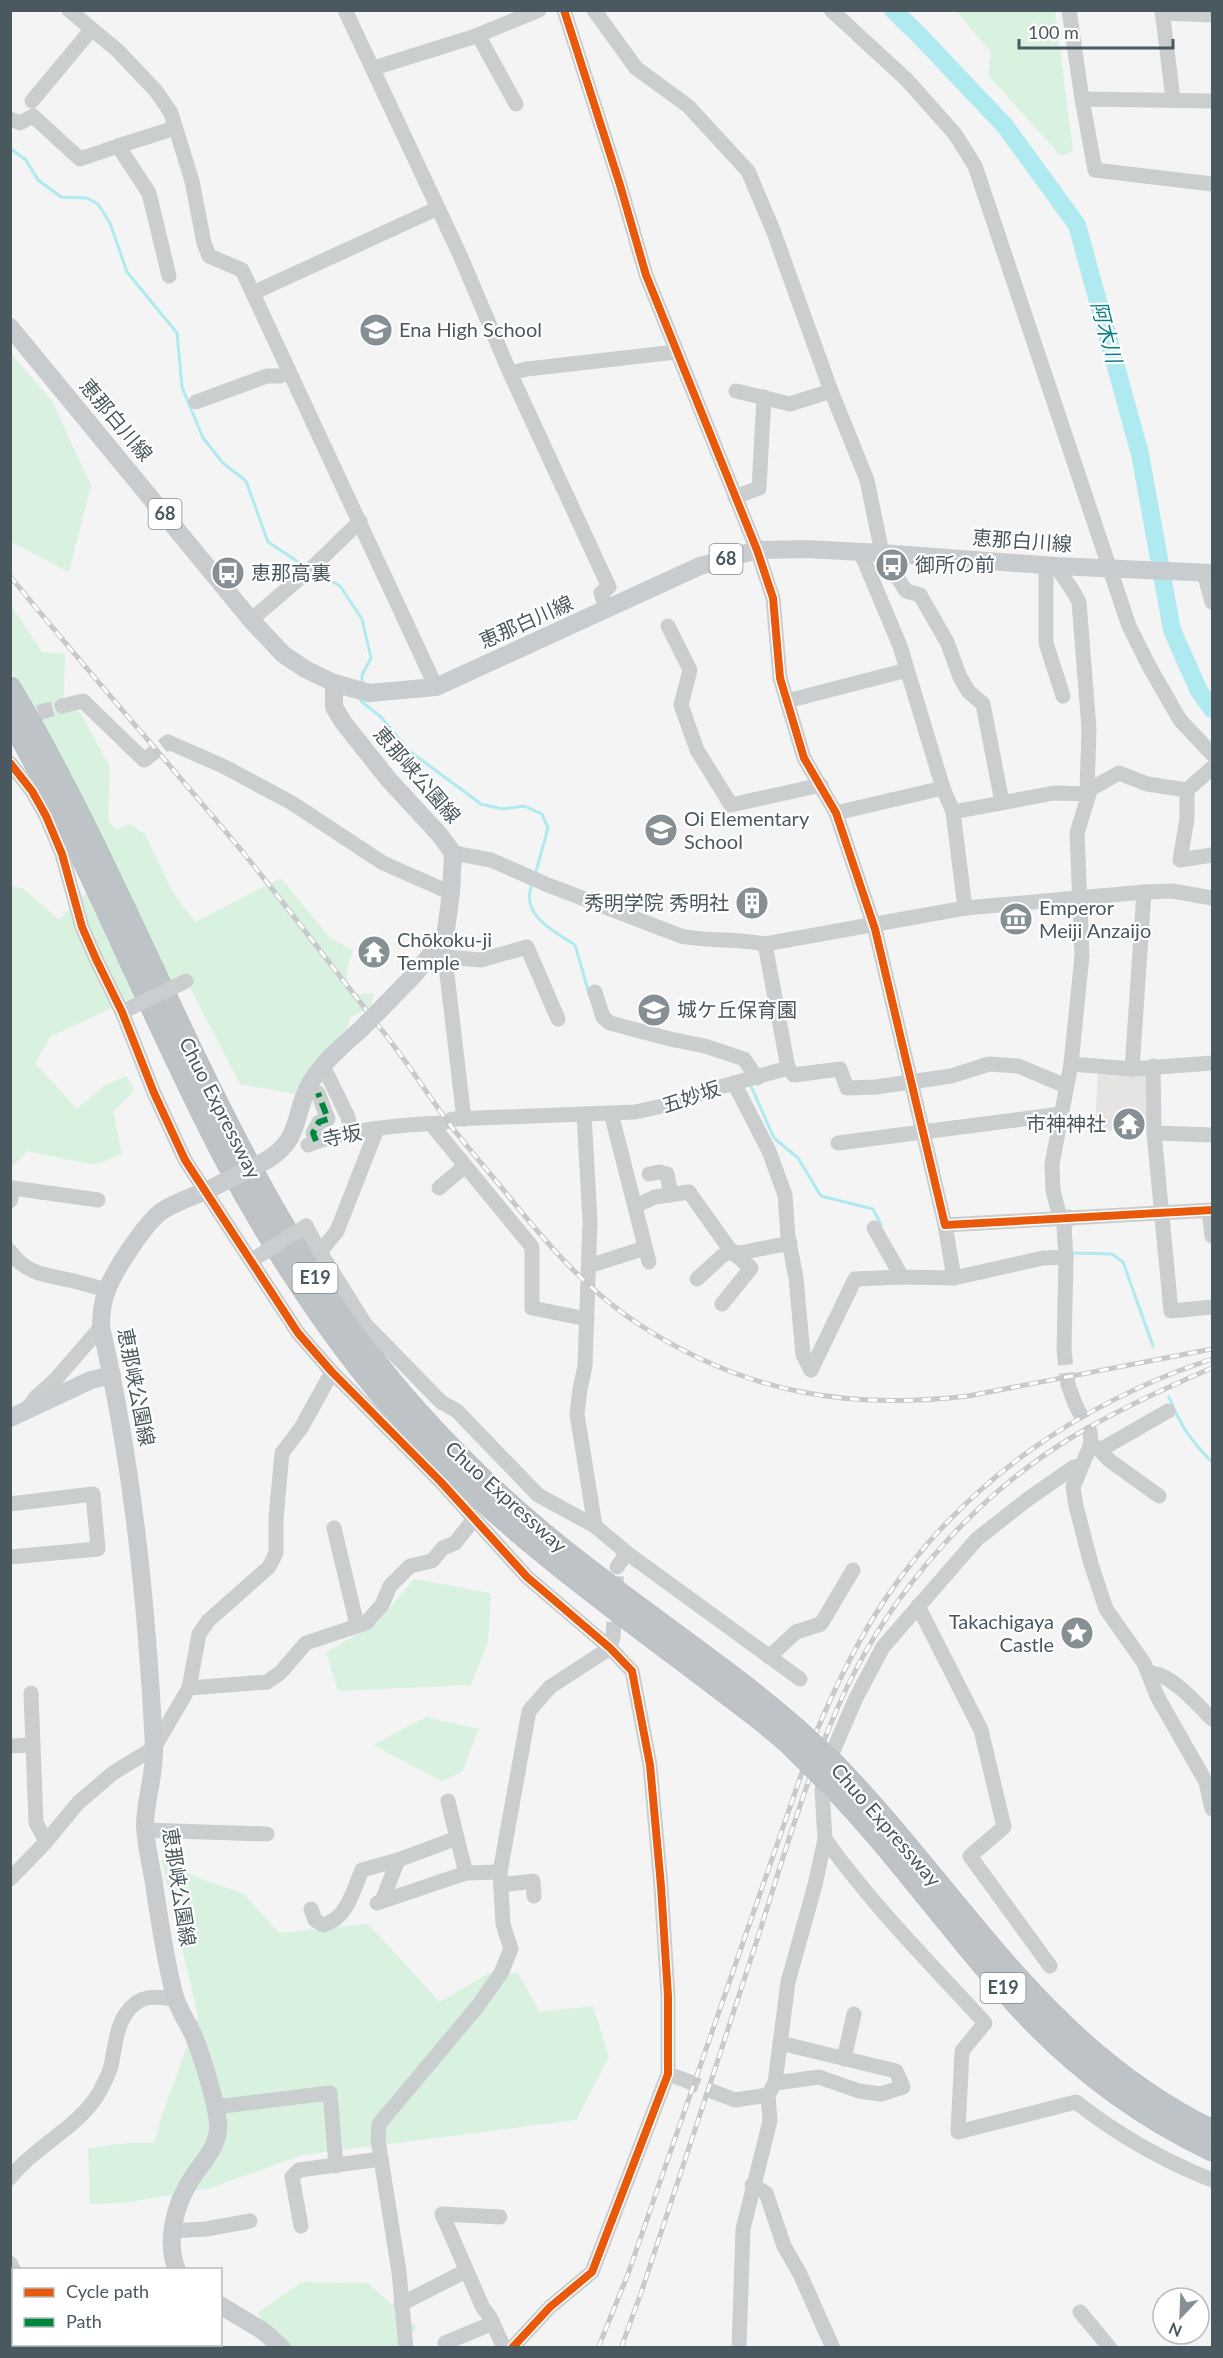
<svg xmlns="http://www.w3.org/2000/svg" width="1223" height="2358" font-family="Lato,'Noto Sans JP',sans-serif">
<style>
.commercial{fill:#e5e4e2}
.green{fill:#d9f2e0}
.lines{fill:none;stroke-linecap:round;stroke-linejoin:round}
.stream{stroke:#aeeaef;stroke-width:3}
.river{stroke:#aeeaef;stroke-width:18}
.minor-tunnel{stroke:#cacdcf;stroke-width:15;stroke-dasharray:15 8;stroke-linecap:butt}
.highway-casing{stroke:#b9bfc2;stroke-width:23}
.minor{stroke:#cbcecf;stroke-width:15}
.major{stroke:#c9cccf;stroke-width:18}
.highway{stroke:#bec3c7;stroke-width:21}
.rail-casing{stroke:#c7c9ca;stroke-width:5}
.rail{stroke:#fff;stroke-width:3;stroke-dasharray:9;stroke-linecap:butt}
.highway-bridge-casing{stroke:#b9bfc2;stroke-width:23;stroke-linecap:butt}
.minor-bridge{stroke:#cbcecf;stroke-width:15}
.major-bridge{stroke:#c9cccf;stroke-width:18}
.highway-bridge{stroke:#bec3c7;stroke-width:21}
.quiet{stroke:#00873e;stroke-width:6;stroke-dasharray:12 6;stroke-linecap:butt}
.cycleway-casing{stroke:#fff;stroke-width:11}
.cycleway{stroke:#e8590c;stroke-width:8}
.labels{text-anchor:middle;stroke-width:4.5;stroke-linejoin:round;paint-order:stroke}
.shield{fill:#fff;stroke:#808a90;stroke-width:1.5}
.shield-label{font-size:18px;font-weight:bold;fill:#4a5860}
.poi-label{font-size:20px;fill:#4a5860;stroke:#fff;text-anchor:start}
.street-label{font-size:20px;fill:#4a5860;stroke:#fff}
.water-label{font-size:21px;font-style:italic;fill:#0d7e89;stroke:#fff}
</style>
<rect width="100%" height="100%" fill="#f4f4f4"/>
<polygon class="commercial" points="1098,1068 1148,1070 1150,1128 1095,1132"/>
<g class="green">
<polygon points="956,11 1055,11 1073,151 1061,156 988,75 991,52"/>
<polygon points="10,352 52,401 91,485 69,572 11,542"/>
<path d="M11,605l31,47 23,2 -1,44 17,16 29,53 -2,53 8,10 13,-6 16,10 27,57 23,31 86,-44 49,60 23,12c-6,19 -12,27 3,44l18,-1 -3,13 -21,12 -6,21 -49,55 -55,-10 -57,-110 -133,63 -15,26 42,46 27,-23 22,-10 9,14 -22,22 9,42 -28,11 -67,-14 -16,18v-283l12,2 36,32 54,-55 -102,-195z"/>
<polygon points="414,1579 491,1593 488,1642 471,1685 338,1691 326,1652 377,1623"/>
<polygon points="426,1717 479,1729 462,1772 442,1781 373,1745"/>
<polygon points="161,1859 201,1879 244,1894 279,1933 368,1924 440,2002 489,1973 518,1973 540,2012 593,2006 609,2057 576,2120 303,2155 211,2188 126,2203 90,2204 88,2148 128,2143 154,2143 162,2115 198,2016"/>
<polygon points="302,2282 368,2283 417,2327 402,2347 281,2347 257,2313"/>
</g>
<g class="lines">
<g class="stream">
<polyline points="10,148 26,160 38,180 61,197 87,198 98,204 110,223 127,272 177,333 182,387 203,438 223,463 246,481 268,542 306,567"/>
<polyline points="314,572 340,586 362,619 371,658 362,675 362,684"/>
<polyline points="361,697 361,701 381,717 408,750 481,804 502,809 524,806 542,814 548,828 535,875"/>
<path d="M532,884c-12,32 21,46 43,61l14,48"/>
<polyline points="750,1084 774,1138 798,1158 821,1196 873,1209 881,1225"/>
<polyline points="1072,1253 1112,1254 1123,1262 1153,1346"/>
<path d="M1169,1397c11,28 22,44 43,65"/>
</g>
<polyline class="river" points="893,10 918,34 1005,126 1077,225 1140,454 1172,630 1199,691 1212,709"/>
<g class="minor-tunnel">
<polyline points="16,719 62,706"/>
<polyline points="144,760 168,742"/>
<polyline points="1064,1350 1068,1385"/>
<polyline points="1076,1406 1090,1432"/>
<polyline points="613,1637 617,1567"/>
<polyline points="685,2080 714,2092"/>
</g>
<defs>
<g id="highway">
<path d="M10,688c143,240 218,513 408,725 52,58 110,111 172,158 68,53 141,101 206,158"/>
<path d="M10,717c80,142 139,295 214,439 50,94 110,186 181,266 104,117 236,204 359,300l26,22"/>
<path d="M836,1766c125,130 207,283 376,365"/>
<path d="M830,1784c67,69 122,148 186,219 55,61 123,112 196,147"/>
</g>
</defs>
<use href="#highway" class="highway-casing"/>
<g class="minor">
<polyline points="69,10 117,50 156,91 171,113 192,181 204,243 209,256 242,270 436,687"/>
<polyline points="345,10 460,255 510,373 609,587 601,593 604,602"/>
<polyline points="564,10 620,185 646,275 757,550 773,598 780,678 804,758 836,813 875,929 945,1225 1212,1210"/>
<polyline points="594,10 636,68 688,106 748,171 773,230 831,391 867,480 882,553 906,591 920,595 947,642 960,677 968,691 983,704 1002,802"/>
<polyline points="831,10 907,80 955,134 975,166 1129,626 1149,666 1180,720 1212,754"/>
<polyline points="1069,10 1082,99 1095,170 1212,184"/>
<polyline points="1162,10 1173,99"/>
<polyline points="1162,13 1212,15"/>
<polyline points="478,35 516,104"/>
<polyline points="374,68 473,37 539,10"/>
<polyline points="1082,99 1212,101"/>
<polyline points="32,101 91,30"/>
<polyline points="10,119 20,123 33,116 80,159 118,146 149,193 169,276"/>
<polyline points="118,146 175,128"/>
<polyline points="253,293 438,208"/>
<polyline points="510,373 527,369 676,352"/>
<polyline points="736,391 790,404 831,391"/>
<polyline points="196,402 267,376 280,376 289,371"/>
<polyline points="735,497 759,488 764,397"/>
<polyline points="861,553 900,646 943,788 953,812 965,908"/>
<polyline points="1046,565 1046,643 1063,696"/>
<polyline points="1056,566 1073,591 1079,602 1089,729 1087,791 1089,794 1077,833 1082,956 1071,1064 1052,1164 1053,1191 1060,1217"/>
<polyline points="1204,573 1212,602"/>
<polyline points="251,620 315,565 360,521"/>
<polyline points="668,626 690,670 681,705 697,750 731,805 821,785"/>
<polyline points="787,701 907,670"/>
<polyline points="62,706 83,701 144,760"/>
<polyline points="168,742 223,766 292,803 383,863 451,893"/>
<polyline points="10,763 32,791 46,816 62,854 82,927 96,959 122,1012 154,1093 185,1160 298,1333 332,1372 441,1482 527,1577 610,1648 632,1671 650,1765 661,1886 668,1996 668,2074 592,2272 550,2307 512,2348"/>
<polyline points="1212,768 1187,790 1187,819 1180,860 1212,855"/>
<polyline points="1087,791 1119,773 1147,784 1187,790"/>
<polyline points="953,812 1054,793 1089,794"/>
<polyline points="836,813 943,788"/>
<path d="M453,853l38,7 57,25 133,51c28,6 56,2 84,8l200,-36 179,-16 28,-1 40,7"/>
<polyline points="440,942 445,957 464,1119"/>
<polyline points="765,944 788,1068 794,1075 840,1069 847,1088 876,1087 951,1076 989,1064 1018,1066 1066,1086"/>
<polyline points="445,957 481,960 527,947 558,1019"/>
<polyline points="595,992 603,1017 610,1023 670,1039 705,1046 744,1059 757,1078"/>
<polyline points="1071,1064 1132,1069 1212,1063"/>
<polyline points="323,1066 348,1117 351,1133"/>
<polyline points="1153,1066 1154,1133 1171,1311 1212,1307"/>
<polyline points="1132,1069 1144,892"/>
<polyline points="734,1083 769,1151 785,1195 788,1237 796,1278 803,1355 811,1370"/>
<polyline points="611,1113 649,1262"/>
<polyline points="584,1114 590,1221 585,1366 580,1389 577,1414 595,1526"/>
<polyline points="431,1124 532,1247 532,1308 587,1319"/>
<polyline points="1154,1133 1212,1135"/>
<polyline points="316,1141 313,1133 319,1122 328,1119 318,1093"/>
<polyline points="838,1143 1061,1114"/>
<path d="M308,1145c34,-15 98,-21 135,-22l10,-4 182,-7 36,-8 42,-15 75,-21"/>
<polyline points="649,1174 659,1172 667,1174 671,1195"/>
<polyline points="439,1188 465,1166"/>
<polyline points="10,1201 13,1188 98,1200"/>
<polyline points="635,1206 655,1197 689,1192 731,1251 751,1268 722,1304"/>
<polyline points="1209,1211 1212,1236"/>
<polyline points="945,1225 954,1278"/>
<polyline points="306,1226 320,1252 365,1324 441,1402 457,1411 538,1495 595,1526 627,1553 800,1679"/>
<polyline points="874,1228 902,1277 954,1278 1043,1258 1066,1257"/>
<path d="M10,1251c16,24 38,24 64,30 11,3 22,6 33,9"/>
<polyline points="320,1252 337,1231 377,1129"/>
<polyline points="589,1266 645,1248"/>
<polyline points="697,1279 722,1256 731,1251 740,1253 790,1243"/>
<polyline points="1064,1350 1066,1257 1064,1227 1069,1217"/>
<polyline points="811,1370 855,1279 902,1277"/>
<polyline points="1068,1385 1076,1406"/>
<polyline points="27,1409 36,1397 56,1379 101,1327"/>
<polyline points="1090,1432 1091,1444 1073,1487 1076,1506 1091,1564 1106,1609 1144,1663 1157,1696 1206,1782 1212,1809"/>
<polyline points="1091,1444 1100,1450 1168,1411"/>
<polyline points="1100,1450 1109,1460 1159,1496"/>
<polyline points="10,1504 93,1494 98,1549 10,1557"/>
<polyline points="334,1528 357,1625"/>
<polyline points="617,1567 627,1553"/>
<polyline points="918,1606 981,1730 1004,1827 970,1856 1050,1966"/>
<polyline points="769,1657 796,1632 821,1624 853,1570"/>
<path d="M1149,1673c21,-1 49,32 63,46"/>
<polyline points="189,1688 267,1682 280,1673 306,1643 366,1623 382,1605 390,1586 410,1566 432,1561 443,1548 455,1543 474,1519"/>
<polyline points="31,1693 36,1823 46,1841"/>
<polyline points="10,1746 33,1745"/>
<polyline points="146,1830 267,1834"/>
<polyline points="457,1838 466,1873"/>
<path d="M825,1839c48,67 105,124 160,184l-23,28 -4,81 118,-30c42,33 88,59 136,78"/>
<polyline points="10,1879 44,1844 78,1803 113,1773 154,1748 189,1688 199,1634 208,1621 269,1567 276,1553 276,1518 282,1453 301,1428 332,1372"/>
<polyline points="501,1885 533,1881 534,1896"/>
<polyline points="382,1901 398,1860 457,1838 448,1801"/>
<polyline points="377,1903 466,1873 500,1872"/>
<path d="M311,1909l4,11 8,5c24,-6 30,-34 39,-55l36,-10"/>
<polyline points="844,2059 854,2014"/>
<polyline points="668,2074 685,2080"/>
<polyline points="775,2083 819,2077 859,2091 881,2094 903,2087 896,2071 780,2043"/>
<polyline points="714,2092 735,2100 768,2095"/>
<polyline points="215,2107 330,2093 336,2166"/>
<path d="M10,2178c25,-32 71,-52 90,-87 4,-8 9,-17 11,-25 5,-23 5,-48 25,-63 12,-9 26,-5 40,-4"/>
<polyline points="752,2185 766,2193 784,2246 800,2274 833,2348"/>
<polyline points="500,2217 442,2214 483,2308 490,2317 504,2348"/>
<polyline points="301,2226 292,2177 299,2170 381,2159"/>
<polyline points="172,2231 206,2229 250,2221"/>
<polyline points="10,2263 14,2271"/>
<polyline points="401,2304 466,2271"/>
<polyline points="1080,2312 1110,2348"/>
<polyline points="445,2343 493,2323"/>
<polyline points="44,2344 45,2348"/>
<polyline points="406,2348 399,2272 378,2140 379,2124 477,2007 501,1973 511,1949 503,1924 500,1872 529,1711 550,1687 610,1648 613,1637"/>
<polyline points="739,2348 743,2229 770,2121 768,2095 775,2083 788,1982 815,1885 825,1839 822,1790 833,1751 856,1698 883,1647 977,1539 1028,1499 1074,1467 1081,1466"/>
</g>
<g class="major">
<polyline points="10,327 251,620 283,654 305,669 334,683 369,693 436,687 700,566 757,550 806,549 882,553 1056,566 1212,573"/>
<polyline points="334,683 334,707 343,722 389,780 439,834 453,853 451,893 445,937 414,975 377,1013"/>
<path d="M267,1160c37,-23 25,-47 44,-78 12,-21 34,-38 51,-54"/>
<polyline points="10,1418 91,1380 112,1375"/>
<path d="M177,2270c-12,-29 -2,-66 15,-92 12,-18 28,-33 26,-56 -3,-24 -16,-66 -25,-88 -6,-12 -14,-24 -18,-37 -10,-37 -15,-75 -21,-113 -3,-19 -8,-39 -9,-58 0,-26 10,-51 9,-78 -7,-142 -21,-282 -53,-421 0,-13 1,-25 6,-37 7,-19 38,-67 55,-79 15,-10 34,-15 50,-23"/>
<polyline points="220,2305 263,2331 282,2348"/>
</g>
<use href="#highway" class="highway"/>
<defs>
<g id="rail">
<path d="M10,576c77,95 158,186 236,280 46,57 90,116 135,173 25,31 46,65 70,97 18,23 37,45 55,67 41,51 82,99 137,134 103,66 205,83 325,69l244,-47"/>
<path d="M598,2348l30,-74 187,-539c20,-48 42,-94 71,-137 79,-117 194,-195 326,-239"/>
<path d="M621,2348l20,-55c39,-118 78,-235 116,-353 27,-85 52,-172 90,-253 48,-99 128,-190 222,-248 46,-28 94,-50 143,-71"/>
</g>
</defs>
<use href="#rail" class="rail-casing"/>
<use href="#rail" class="rail"/>
<defs>
<g id="highway-bridge">
<polyline points="796,1729 836,1766"/>
<polyline points="790,1744 830,1784"/>
</g>
</defs>
<use href="#highway-bridge" class="highway-bridge-casing"/>
<g class="minor-bridge">
<polyline points="122,1012 186,981"/>
<polyline points="257,1257 306,1226"/>
</g>
<g class="major-bridge">
<polyline points="362,1028 377,1013"/>
<polyline points="212,1188 267,1160"/>
</g>
<use href="#highway-bridge" class="highway-bridge"/>
<polyline class="quiet" points="316,1141 313,1133 319,1122 328,1119 318,1093"/>
<defs>
<g id="cycleway">
<polyline points="564,10 620,185 646,275 757,550 773,598 780,678 804,758 836,813 875,929 945,1225 1212,1210"/>
<polyline points="10,763 32,791 46,816 62,854 82,927 96,959 122,1012 154,1093 185,1160 298,1333 332,1372 441,1482 527,1577 610,1648 632,1671 650,1765 661,1886 668,1996 668,2074 592,2272 550,2307 512,2348"/>
</g>
</defs>
<use href="#cycleway" class="cycleway-casing"/>
<use href="#cycleway" class="cycleway"/>
</g>
<defs>
<symbol id="school-disc" viewBox="-11 -11 22 22"><circle r="9.5" fill="#868f94" stroke="#fff"/><path d="M0-5L7-2L0 1L-7-2ZM-4 1L0 2.5L4 1V4Q0 6-4 4Z" fill="#fff"/></symbol>
<symbol id="bus-disc" viewBox="-11 -11 22 22"><circle r="9.5" fill="#868f94" stroke="#fff"/><path d="M-5-6H5V4H4V6H2V4H-2V6H-4V4H-5ZM-3.5-4V0h7V-4ZM-3.5 1.2v1.5H-2V1.2ZM2 1.2v1.5H3.5V1.2Z" fill="#fff"/></symbol>
<symbol id="building-disc" viewBox="-11 -11 22 22"><circle r="9.5" fill="#868f94" stroke="#fff"/><path d="M-4-6H4V6H1V3H-1V6H-4ZM-2.5-4.3h1.7v1.8h-1.7ZM.8-4.3h1.7v1.8H.8ZM-2.5-1h1.7V.8h-1.7ZM.8-1h1.7V.8H.8Z" fill="#fff"/></symbol>
<symbol id="museum-disc" viewBox="-11 -11 22 22"><circle r="9.5" fill="#868f94" stroke="#fff"/><path d="M0-6L6-3V-2H-6V-3ZM-5-1h2V3h-2ZM-1-1h2V3h-2ZM3-1h2V3H3ZM-6 4H6V6H-6Z" fill="#fff"/></symbol>
<symbol id="temple-disc" viewBox="-11 -11 22 22"><circle r="9.5" fill="#868f94" stroke="#fff"/><path d="M0-6L5-2H3V0L6.5 2.5H4V6H1.5V3h-3V6H-4V2.5H-6.5L-3 0V-2H-5Z" fill="#fff"/></symbol>
<symbol id="sight-disc" viewBox="-11 -11 22 22"><circle r="9.5" fill="#868f94" stroke="#fff"/><path d="M0-6L1.8-2.2L6-1.7L2.9 1.2L3.7 5.4L0 3.3L-3.7 5.4L-2.9 1.2L-6-1.7L-1.8-2.2Z" fill="#fff"/></symbol>
</defs>
<g fill-rule="evenodd">
<use href="#school-disc" x="357" y="311" width="38" height="38"/>
<use href="#bus-disc" x="873" y="546" width="38" height="38"/>
<use href="#bus-disc" x="209" y="554" width="38" height="38"/>
<use href="#school-disc" x="642" y="811" width="38" height="38"/>
<use href="#building-disc" x="733" y="884" width="38" height="38"/>
<use href="#museum-disc" x="997" y="900" width="38" height="38"/>
<use href="#temple-disc" x="355" y="933" width="38" height="38"/>
<use href="#school-disc" x="635" y="991" width="38" height="38"/>
<use href="#temple-disc" x="1110" y="1105" width="38" height="38"/>
<use href="#sight-disc" x="1058" y="1614" width="38" height="38"/>
</g>
<g class="labels">
<g class="shield">
<rect x="148.5" y="499" width="33" height="30" rx="4.5"/>
<rect x="709.5" y="544" width="33" height="30" rx="4.5"/>
<rect x="292.5" y="1263" width="45" height="30" rx="4.5"/>
<rect x="980.5" y="1973" width="45" height="30" rx="4.5"/>
</g>
<g class="shield-label">
<text x="165" y="520">68</text>
<text x="726" y="565">68</text>
<text x="315" y="1284">E19</text>
<text x="1003" y="1994">E19</text>
</g>
<g class="poi-label">
<text x="399" y="337">Ena High School</text>
<text x="915" y="572">御所の前</text>
<text x="251" y="580">恵那高裏</text>
<text x="684" y="826">Oi Elementary<tspan x="684" dy="23">School</tspan></text>
<text x="729" y="910" text-anchor="end">秀明学院 秀明社</text>
<text x="1039" y="915">Emperor<tspan x="1039" dy="23">Meiji Anzaijo</tspan></text>
<text x="397" y="947">Chōkoku-ji<tspan x="397" dy="23">Temple</tspan></text>
<text x="677" y="1017">城ケ丘保育園</text>
<text x="1106" y="1131" text-anchor="end">市神神社</text>
<text x="1054" y="1629" text-anchor="end">Takachigaya<tspan x="1054" dy="23">Castle</tspan></text>
</g>
<g class="street-label">
<text transform="translate(116 420) rotate(50)" y="7">恵那白川線</text>
<text transform="translate(1022 541) rotate(4)" y="7">恵那白川線</text>
<text transform="translate(526 622) rotate(-24)" y="7">恵那白川線</text>
<text transform="translate(417 775) rotate(49)" y="7">恵那峡公園線</text>
<text transform="translate(691 1097) rotate(-18)" y="7">五妙坂</text>
<text transform="translate(220 1108) rotate(63)" y="7">Chuo Expressway</text>
<text transform="translate(342 1136) rotate(-12)" y="7">寺坂</text>
<text transform="translate(136 1387) rotate(79)" y="7">恵那峡公園線</text>
<text transform="translate(506 1497) rotate(42)" y="7">Chuo Expressway</text>
<text transform="translate(886 1825) rotate(49)" y="7">Chuo Expressway</text>
<text transform="translate(179 1887) rotate(81)" y="7">恵那峡公園線</text>
</g>
<g class="water-label">
<text transform="translate(1106 332) rotate(75)" y="7">阿木川</text>
</g>
</g>
<rect width="1223" height="2358" fill="none" stroke="#4a5860" stroke-width="24"/>
<rect x="12" y="2268" width="210" height="78" fill="#ffffff" stroke="#b7bcbf" stroke-width="1.5"/>
<rect x="24" y="2288" width="30" height="9" fill="#e8590c" stroke="#b7bcbf" stroke-width="1.5"/>
<text x="66" y="2298" font-size="18" fill="#4a5860">Cycle path</text>
<rect x="24" y="2318" width="30" height="9" fill="#00873e" stroke="#b7bcbf" stroke-width="1.5"/>
<text x="66" y="2328" font-size="18" fill="#4a5860">Path</text>
<g transform="translate(1181 2316) rotate(203)"><circle r="28" fill="#ffffff" stroke="#b7bcbf" stroke-width="1.5"/>
<path d="M0-4.5L10 22L0 15L-10 22Z" fill="#868f94"/>
<text y="-9" font-size="16" font-weight="bold" text-anchor="middle" fill="#4a5860">N</text>
</g>
<path d="M1019 39v9h154v-9" fill="none" stroke="#4a5860" stroke-width="3"/>
<text x="1028" y="39" font-size="18" fill="#4a5860" stroke="#ffffff" stroke-width="4.5" paint-order="stroke">100 m</text>
</svg>
